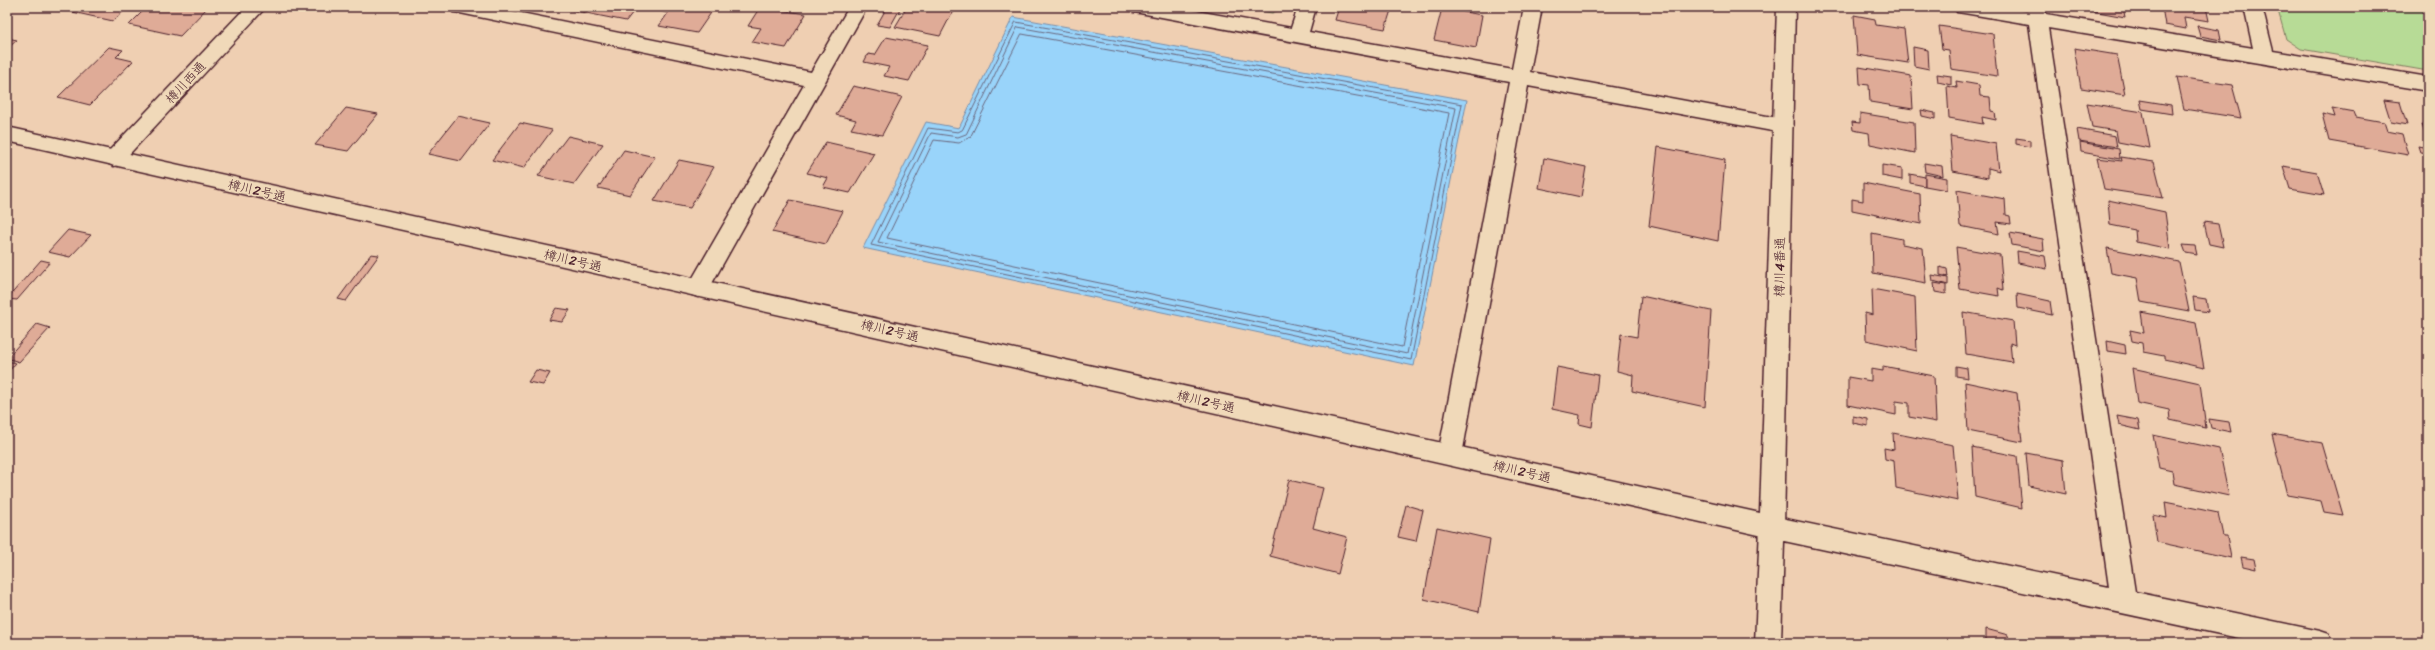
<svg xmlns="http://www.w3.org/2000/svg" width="2435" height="650" font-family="Sriracha,'Klee One',sans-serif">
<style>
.green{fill:#b7db96;stroke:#807d60}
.water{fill:#99d4fa;stroke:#798ca7}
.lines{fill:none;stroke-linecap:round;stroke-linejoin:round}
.shore{stroke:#6a677e;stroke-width:1}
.building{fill:#dfab97;stroke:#4a1f2b}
.minor-casing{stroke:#4a1f2b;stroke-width:3}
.tertiary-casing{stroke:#4a1f2b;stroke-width:3}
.minor{fill:#f0d9b9;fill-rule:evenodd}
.tertiary{fill:#f0d9b9;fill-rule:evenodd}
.labels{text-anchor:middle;stroke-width:3;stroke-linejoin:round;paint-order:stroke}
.street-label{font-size:13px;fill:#4a1f2b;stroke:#f0d9b9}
</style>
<rect width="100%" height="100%" fill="#efcfb2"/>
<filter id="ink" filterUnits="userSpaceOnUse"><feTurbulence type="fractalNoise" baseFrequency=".025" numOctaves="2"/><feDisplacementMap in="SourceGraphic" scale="8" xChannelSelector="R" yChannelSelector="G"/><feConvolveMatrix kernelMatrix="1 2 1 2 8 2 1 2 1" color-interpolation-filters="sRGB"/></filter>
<g filter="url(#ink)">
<g class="green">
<polygon points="1237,7 1286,7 1272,13"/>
<polygon points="2277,7 2428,7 2428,71 2301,49 2286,39"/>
</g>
<polygon class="water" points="1013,17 1467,100 1414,366 863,248 926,122 959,128"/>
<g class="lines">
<g class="shore">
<polygon points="1016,22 1462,104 1411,360 871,245 928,128 958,132 962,130"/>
<polygon points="1018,27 1456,108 1407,354 878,242 931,133 958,137 966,134"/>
<polygon points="1022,34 1449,113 1402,347 887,238 934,140 959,143 970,137"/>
</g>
</g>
<g class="building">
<polygon points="72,7 128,7 113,21 68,11"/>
<polygon points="147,7 203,7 207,8 180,36 129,25"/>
<polygon points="568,7 637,7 626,21 566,9"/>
<polygon points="662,7 715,7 697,33 659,26 668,13 660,11"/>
<polygon points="760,7 806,14 786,48 752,42 761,28 748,26"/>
<polygon points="887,7 901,7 890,27 877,25"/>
<polygon points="907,7 944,7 954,9 940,36 895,27"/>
<polygon points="1339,7 1392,7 1385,29 1335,20"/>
<polygon points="2087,7 2123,7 2125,17 2087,10"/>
<polygon points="2162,7 2206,7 2209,21 2184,17 2186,29 2165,25"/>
<polygon points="1442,8 1482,15 1476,48 1434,40"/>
<polygon points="1854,15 1875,19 1876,25 1904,29 1908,63 1857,55"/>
<polygon points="1939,26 1993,34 1997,76 1951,69 1949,50 1942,49"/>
<polygon points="2197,26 2219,30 2221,40 2200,36"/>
<polygon points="886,37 928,45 909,81 884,76 889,67 864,62 868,54 875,55"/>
<polygon points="7,38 17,40 7,49"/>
<polygon points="109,47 123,50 116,57 133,61 90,105 58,97"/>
<polygon points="1913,47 1928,50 1929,69 1914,66"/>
<polygon points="2074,48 2117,55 2125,95 2081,88"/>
<polygon points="1859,67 1911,76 1913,109 1870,102 1869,85 1860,84"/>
<polygon points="1937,74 1951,76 1951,85 1938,82"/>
<polygon points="2177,77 2232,85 2241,118 2184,109"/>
<polygon points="1956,81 1979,85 1980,96 1990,97 1991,111 1995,112 1996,120 1982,117 1983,124 1949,118 1947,86 1957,88"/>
<polygon points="853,86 902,97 882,135 851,129 856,120 836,115"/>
<polygon points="2140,100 2171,105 2172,114 2142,109"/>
<polygon points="2384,100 2400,102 2407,125 2391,122"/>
<polygon points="2087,103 2143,112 2150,148 2118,142 2116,131 2092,127"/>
<polygon points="346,108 378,114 348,151 315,145"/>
<polygon points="2332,108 2354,112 2356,117 2384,122 2387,131 2402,134 2408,155 2329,141 2322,114 2335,117"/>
<polygon points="1921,110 1935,113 1935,119 1922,116"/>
<polygon points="1860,113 1914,122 1915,153 1870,144 1869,133 1853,130 1852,122 1860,123"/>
<polygon points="458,116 490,123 461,161 428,154"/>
<polygon points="520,123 552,130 524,168 492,160"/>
<polygon points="2422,125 2428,126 2428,143"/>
<polygon points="2077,129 2115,136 2117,147 2079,141"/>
<polygon points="568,136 603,144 574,184 538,176"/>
<polygon points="1950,136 1996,144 1999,171 1988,168 1988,178 1953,171"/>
<polygon points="2016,138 2030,140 2030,147 2016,144"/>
<polygon points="826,142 874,153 850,193 823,187 828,178 807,173"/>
<polygon points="2080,142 2119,149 2120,159 2081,152"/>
<polygon points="2418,146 2428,148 2428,153 2420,152"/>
<polygon points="1658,147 1725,160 1718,241 1649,226"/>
<polygon points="624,150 655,157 630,195 598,188"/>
<polygon points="2121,157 2154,162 2163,198 2104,189 2097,158 2122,161"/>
<polygon points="1544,158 1586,167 1581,197 1539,188"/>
<polygon points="679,160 714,167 690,208 654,201"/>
<polygon points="1924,163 1942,166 1943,176 1925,172"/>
<polygon points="1882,165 1902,168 1902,180 1882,176"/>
<polygon points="2283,166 2317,172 2324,195 2290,189"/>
<polygon points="1910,174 1925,177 1925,186 1910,183"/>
<polygon points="1925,174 1947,178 1947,190 1925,186"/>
<polygon points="1863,183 1920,194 1921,224 1852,210 1852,199 1863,201"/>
<polygon points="1957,190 2005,199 2006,215 2010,216 2011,224 1997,222 1999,234 1960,226"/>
<polygon points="790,200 843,211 826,244 772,232"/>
<polygon points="2108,200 2165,212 2170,249 2136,242 2135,230 2110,225"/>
<polygon points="2204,222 2218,224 2223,247 2209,244"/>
<polygon points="68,230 91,235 70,257 48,252"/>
<polygon points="1872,233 1902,239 1902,244 1923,248 1926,283 1873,273"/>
<polygon points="2010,233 2043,239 2044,251 2012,245"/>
<polygon points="2183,245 2195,246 2197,255 2186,253"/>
<polygon points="1956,247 2000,255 2003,290 1998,288 1999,296 1960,289"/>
<polygon points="2107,248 2179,262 2189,311 2141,302 2137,278 2111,273"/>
<polygon points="2017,251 2045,256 2047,269 2018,263"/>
<polygon points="371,254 379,255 346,301 338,299"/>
<polygon points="41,260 50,262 17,300 7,299"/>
<polygon points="1940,267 1947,269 1948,277 1940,275"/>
<polygon points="1932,275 1948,278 1948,285 1933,281"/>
<polygon points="1934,283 1946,285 1946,294 1935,292"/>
<polygon points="1872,289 1915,297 1917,351 1866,340 1865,313 1873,315"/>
<polygon points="2017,294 2050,301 2052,315 2018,308"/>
<polygon points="1641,296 1711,311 1705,407 1632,391 1633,375 1617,371 1621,334 1637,337"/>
<polygon points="2193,297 2206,299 2208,312 2195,310"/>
<polygon points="556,308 570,310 562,322 549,320"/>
<polygon points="1963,312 2013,321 2015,345 2010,343 2012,362 1966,354"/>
<polygon points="2141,312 2196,323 2204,368 2164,359 2164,356 2143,352 2142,343 2132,341 2130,330 2144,333"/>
<polygon points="37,324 50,328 19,362 7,358"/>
<polygon points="2107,341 2125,345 2126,354 2108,351"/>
<polygon points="7,361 16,363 7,373"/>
<polygon points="1883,366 1934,376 1936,422 1909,417 1909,403 1896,401 1896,415 1848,405 1848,377 1871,381 1871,369 1883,371"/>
<polygon points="1956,366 1967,368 1968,378 1956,376"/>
<polygon points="1557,367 1598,375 1592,427 1579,424 1580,415 1552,409"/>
<polygon points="2132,368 2200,383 2206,428 2170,420 2169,410 2137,403"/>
<polygon points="536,370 550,373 543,385 528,382"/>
<polygon points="1965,382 2017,393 2022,442 1968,431"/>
<polygon points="1853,416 1868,419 1868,426 1853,423"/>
<polygon points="2117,416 2138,420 2140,430 2119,425"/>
<polygon points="2209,419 2229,422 2231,432 2211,428"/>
<polygon points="1893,433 1953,445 1958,501 1896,488 1894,461 1885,459 1884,448 1894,450"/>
<polygon points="2272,434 2322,443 2343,515 2324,512 2321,501 2287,495"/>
<polygon points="2153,435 2219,449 2229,496 2174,484 2172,471 2159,468"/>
<polygon points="1972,447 2017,456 2022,508 1975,497"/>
<polygon points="2026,453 2063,460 2066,494 2029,486"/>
<polygon points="1289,480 1323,488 1313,528 1347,537 1338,574 1270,556"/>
<polygon points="2165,502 2218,513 2223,536 2227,536 2231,558 2157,542 2153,515 2167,518"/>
<polygon points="1406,505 1423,510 1416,541 1398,537"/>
<polygon points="1437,527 1490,539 1479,612 1424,599"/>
<polygon points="2241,557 2254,559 2256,569 2243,566"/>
<polygon points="1986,629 2008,635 2009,643 1986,643"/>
</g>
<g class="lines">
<defs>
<g id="minor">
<polygon points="246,7 266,7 121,163 114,166 107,163 104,158 107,153"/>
<polygon points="451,7 492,7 811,72 849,7 867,7 706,294 698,297 690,294 687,288 804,85 460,13 453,12"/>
<polygon points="1131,7 1175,7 1291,28 1298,7 1316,7 1309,32 1512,69 1524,7 1542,7 1530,72 1783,119 1790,121 1793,126 1790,131 1783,133 1528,86 1462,455 1458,462 1450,465 1442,462 1438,455 1509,82 1140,13 1133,12"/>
<polygon points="1955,7 2003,7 2027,11 2027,7 2045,7 2046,14 2253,48 2244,7 2262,7 2273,51 2428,77 2428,91 2048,28 2135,592 2320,631 2329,634 2333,643 2262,643 1784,541 1781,643 1755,643 1760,527 1763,519 1772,516 2109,587 2029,24 1964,13 1957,12"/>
</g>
<polygon id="tertiary" points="1777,7 1795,7 1784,527 1781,535 1772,538 7,141 7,127 1760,513"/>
</defs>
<use href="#minor" class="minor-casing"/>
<use href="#tertiary" class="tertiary-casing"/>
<use href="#minor" class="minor"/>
<use href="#tertiary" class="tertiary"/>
</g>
</g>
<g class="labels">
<g class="street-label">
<text transform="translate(185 82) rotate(-47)" y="5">樽川西通</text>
<text transform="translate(257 190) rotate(13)" y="5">樽川2号通</text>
<text transform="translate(573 260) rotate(13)" y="5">樽川2号通</text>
<text transform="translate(1779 267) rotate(-89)" y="5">樽川4番通</text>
<text transform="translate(890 330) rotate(13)" y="5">樽川2号通</text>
<text transform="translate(1206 401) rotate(13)" y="5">樽川2号通</text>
<text transform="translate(1522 471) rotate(13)" y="5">樽川2号通</text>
</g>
</g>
<rect width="2435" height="650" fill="none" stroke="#f0d9b9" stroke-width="24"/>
<rect x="12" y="12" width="2411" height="626" fill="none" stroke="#4a1f2b" stroke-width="1.5" filter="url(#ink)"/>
</svg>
